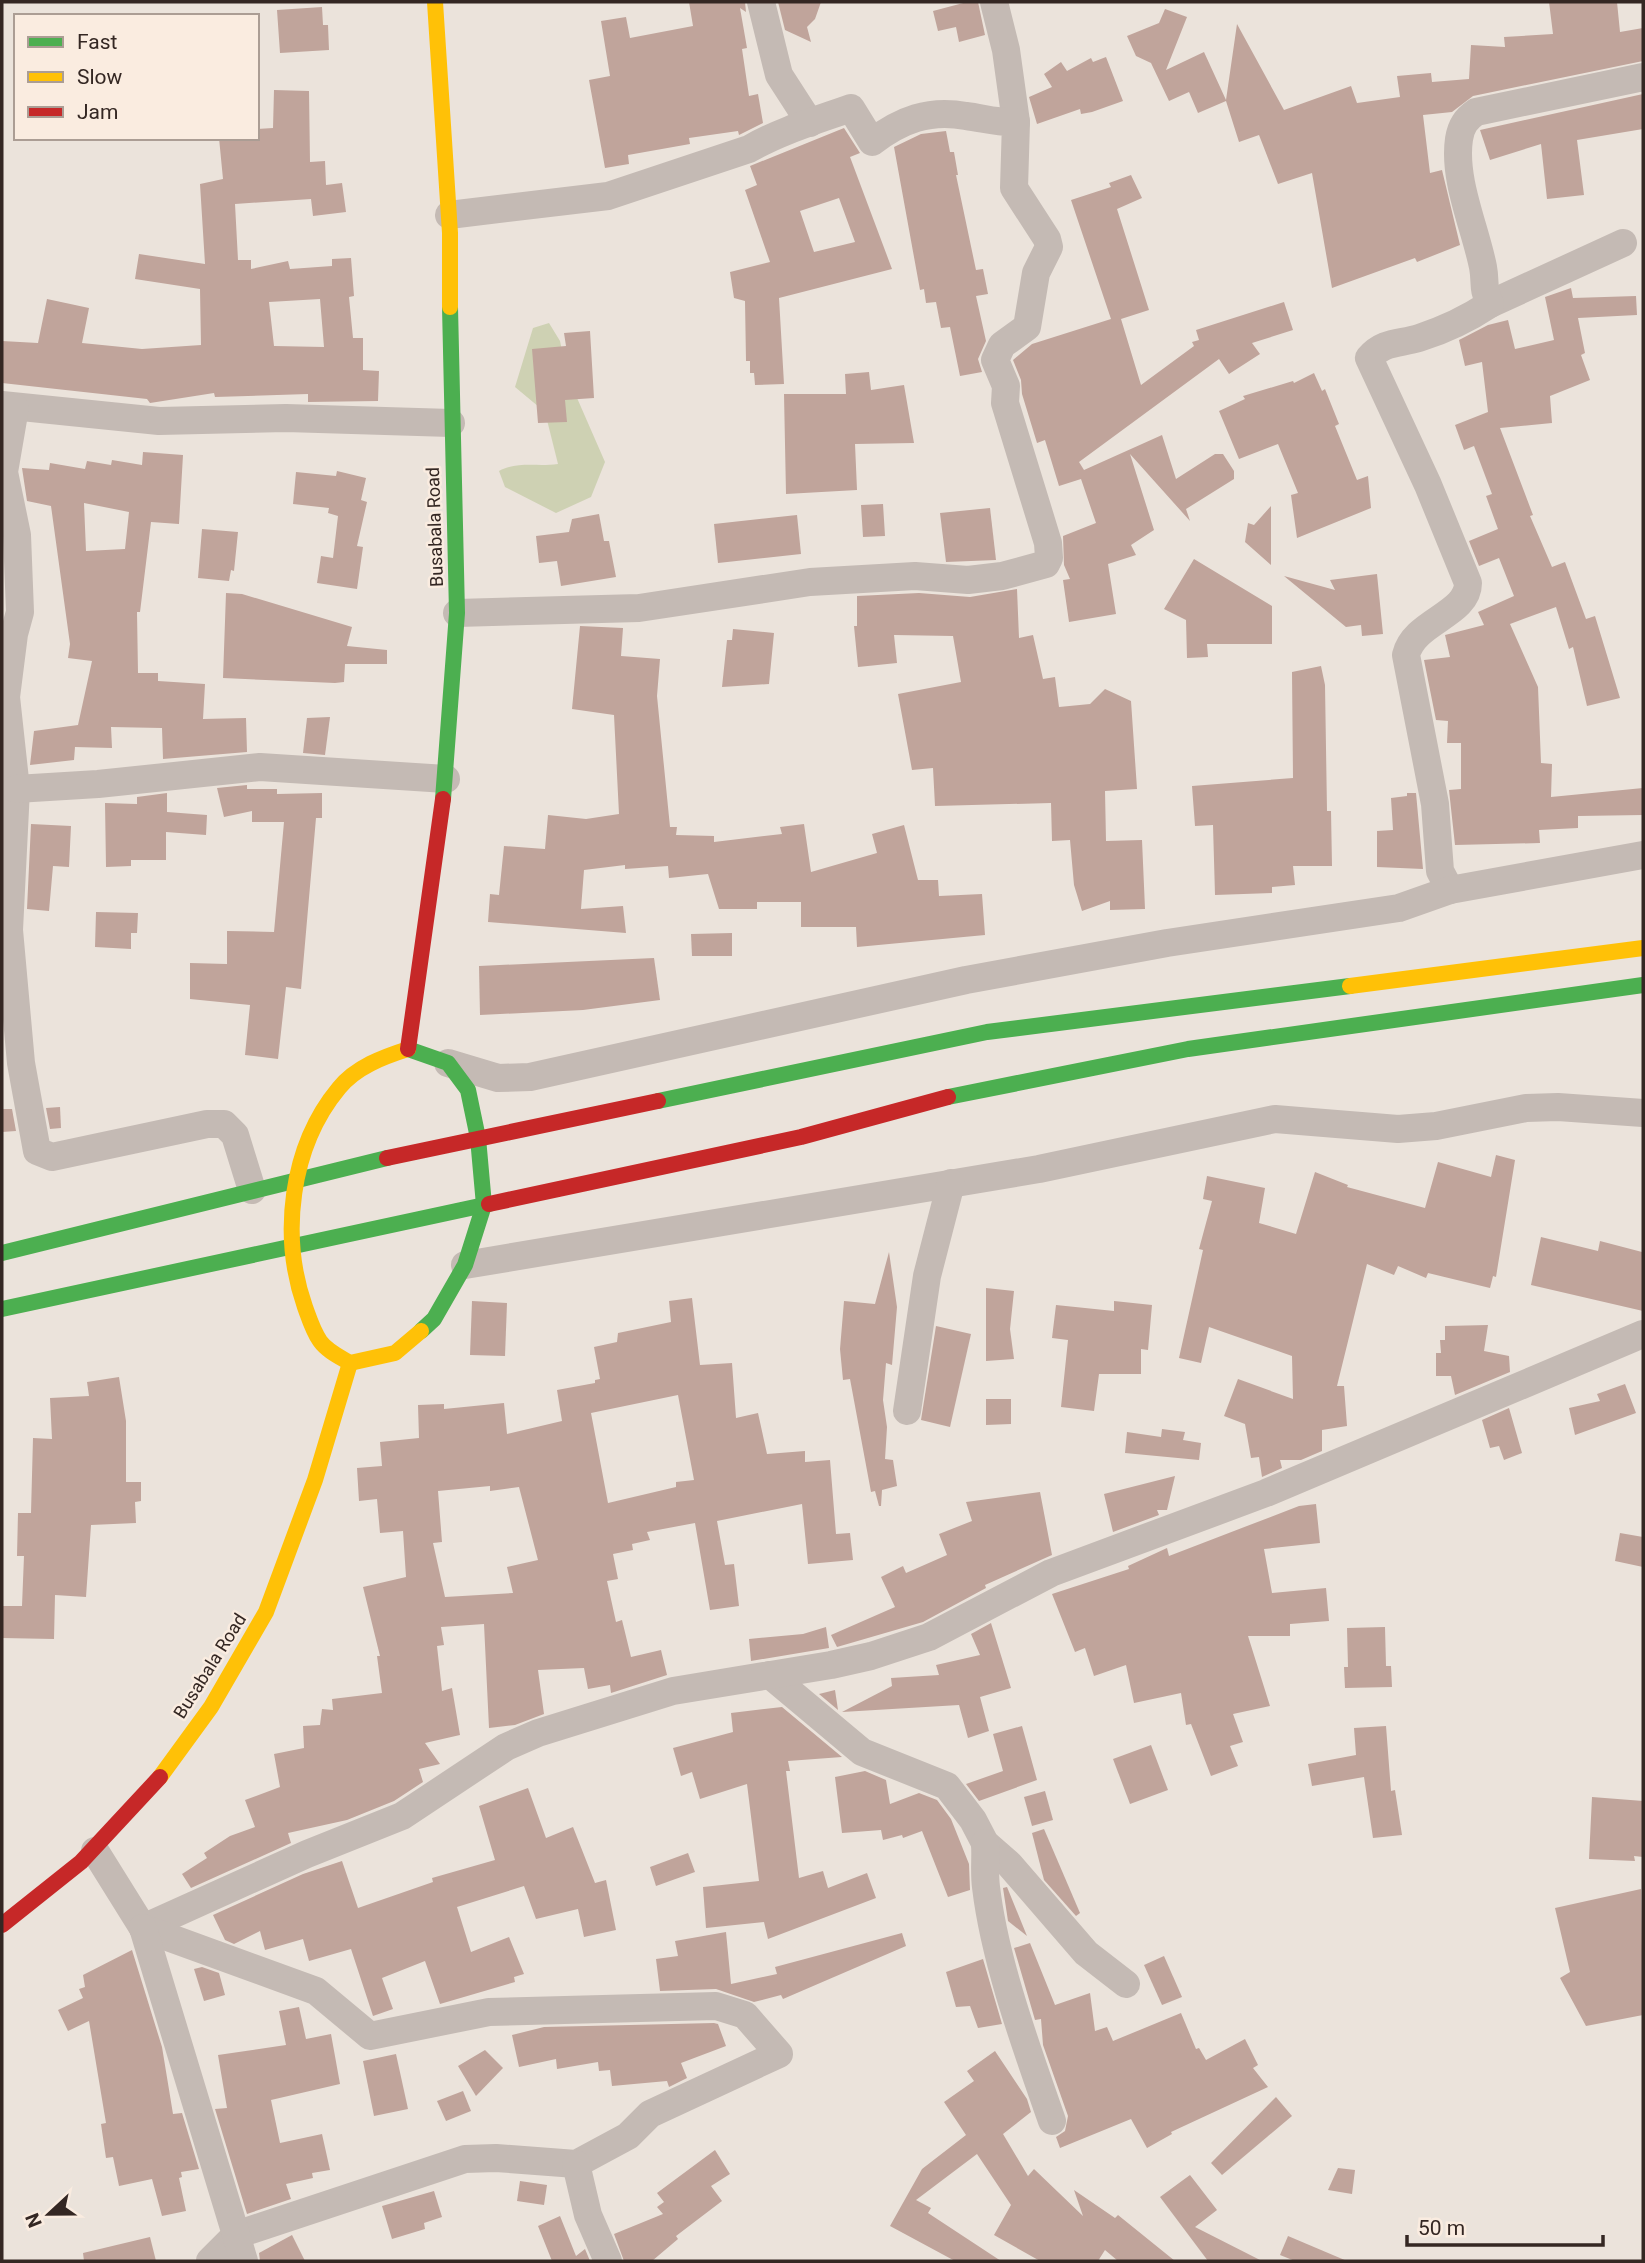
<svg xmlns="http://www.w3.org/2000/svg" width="1645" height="2263" font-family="Roboto,sans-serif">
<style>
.green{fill:#ced1b3}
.building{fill:#c0a49b;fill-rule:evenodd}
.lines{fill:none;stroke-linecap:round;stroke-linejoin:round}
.street{stroke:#c4bab4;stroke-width:28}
.fast{stroke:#4caf50;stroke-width:16}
.slow{stroke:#ffc107;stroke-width:16}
.jam{stroke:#c62828;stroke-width:16}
.labels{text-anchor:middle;stroke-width:5;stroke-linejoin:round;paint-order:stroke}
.street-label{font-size:18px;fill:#342723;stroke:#faece0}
</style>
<rect width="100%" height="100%" fill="#ebe3db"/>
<path class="green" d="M549,323l11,18 7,34 38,87 -14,35 -35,16 -51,-26 -6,-16c19,-10 38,-4 59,-7l-13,-52 -30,-25 18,-59z"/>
<g class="building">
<polygon points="689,2 745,2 746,12 740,8 747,48 742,49 749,96 758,94 763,123 739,135 738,131 689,138 690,144 628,155 629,164 605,168 589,80 610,76 601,21 626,17 630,38 693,26"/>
<polygon points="778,2 821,2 815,19 807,27 811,42 785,30"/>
<polygon points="967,2 978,2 985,35 959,42 956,27 938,31 933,11"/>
<polygon points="1549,2 1617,2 1620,32 1643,28 1643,61 1473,96 1452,112 1423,115 1430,173 1442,170 1460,245 1417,262 1415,258 1332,288 1312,173 1278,184 1259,135 1239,142 1226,101 1198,113 1189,92 1169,101 1151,63 1136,56 1127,36 1159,23 1165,9 1187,17 1166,70 1204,52 1226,100 1237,24 1284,110 1351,86 1357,103 1400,97 1397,76 1431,73 1432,82 1469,79 1471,45 1505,47 1504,37 1553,34"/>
<polygon points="322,7 323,25 328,25 329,50 280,53 277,10"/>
<polygon points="1106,57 1123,101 1092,112 1081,114 1080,109 1037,124 1029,97 1052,87 1044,74 1061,62 1067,71 1091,58 1093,62"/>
<path d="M274,90l35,1 1,71 15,-1 1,24 16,-2 4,29 -33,4 -2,-17 -76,5 3,56h13v9l37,-8 2,8 42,-3v-7l19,-1 3,38 -5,1 4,41h10v32l16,1 -1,30 -70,1v-8l-93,3 -1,-4 -64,10 -3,-4 -145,-16v-42l36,2 9,-44 42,9 -7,35 60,6 59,-4 -1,-56 -65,-10 4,-25 66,10 -5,-80 23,-5 -4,-41h38v-9l16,-1zM320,299l4,48 -50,-1 -5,-44z"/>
<polygon points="1643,94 1643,129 1577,140 1584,195 1547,199 1541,144 1490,160 1480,130"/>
<path d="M844,128l16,25 -10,4 42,112 -113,29 5,86 -29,1 -1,-12h-4v-12h-4l-1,-60 -11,-3 -4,-26 40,-10 -25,-72 12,-5 -7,-19zM839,198l16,44 -41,10 -14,-41z"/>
<polygon points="946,131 950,152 954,152 958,175 956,175 976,270 983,269 988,294 976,296 986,341 978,359 982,372 960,376 950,327 941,328 936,302 926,303 924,289 920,290 894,147 921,134"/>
<polygon points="1131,175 1142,198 1117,209 1149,310 1121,319 1141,385 1194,346 1192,342 1199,340 1196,330 1284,302 1293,330 1252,343 1260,354 1229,374 1219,359 1079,462 1084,470 1162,435 1176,479 1215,454 1223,454 1234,471 1234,479 1186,509 1190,521 1130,454 1154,530 1131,545 1136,555 1108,564 1116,614 1069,622 1063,580 1070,579 1064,565 1063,536 1096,523 1081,479 1059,486 1045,440 1037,443 1022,394 1021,380 1013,360 1032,344 1111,319 1071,200 1111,187 1109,183"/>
<polygon points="1571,288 1573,298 1636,296 1637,315 1578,318 1585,353 1581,355 1590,380 1550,396 1552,423 1500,428 1533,515 1530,516 1552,567 1565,562 1586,619 1595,616 1620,698 1587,706 1573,647 1569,649 1556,607 1510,624 1538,687 1541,763 1552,764 1551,797 1643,788 1643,815 1578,816 1578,828 1539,830 1540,843 1455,845 1449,790 1461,789 1461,743 1447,743 1448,721 1436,720 1424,660 1450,657 1445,635 1484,625 1478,612 1514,596 1499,558 1479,566 1469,541 1498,529 1486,496 1492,494 1474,446 1464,450 1455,425 1488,412 1482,362 1465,366 1459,340 1488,325 1508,320 1515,349 1554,340 1545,297"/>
<polygon points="590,331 594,398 565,400 567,422 538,423 532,349 566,346 564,333"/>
<polygon points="869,372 871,390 904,385 914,443 855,444 857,490 786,494 784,394 846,394 845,374"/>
<polygon points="1314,373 1322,391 1325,389 1339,424 1335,426 1357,480 1368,476 1371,508 1297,538 1291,495 1298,493 1278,444 1239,459 1219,411 1245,399 1243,396 1293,381 1294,383"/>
<path d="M143,452l40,3 -4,69 -28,-2 -11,90h-3l1,61h20v8l47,3 -2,35 43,-1 1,34 -84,7 -1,-31 -51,-1 1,21 -37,-1 -1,13 -44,5 4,-34 44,-6 14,-64 -24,-3 2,-14 -19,-138 -24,-5 -5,-33 27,2 1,-7 35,6 2,-8 24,4 1,-5 30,5zM84,503l45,9 -4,37 -39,2z"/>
<polygon points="337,471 366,478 361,500 367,502 357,546 363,547 357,589 317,583 321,556 333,558 338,516 328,513 329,508 293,504 296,472 336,476"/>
<polygon points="883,504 885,536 863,537 861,505"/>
<polygon points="1271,506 1271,565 1245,542 1248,523 1254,525"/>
<polygon points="990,508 996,560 946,562 940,513"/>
<polygon points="599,514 604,541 609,541 616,577 561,586 557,561 539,563 536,536 569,532 572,519"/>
<polygon points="797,515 801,554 718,563 714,524"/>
<polygon points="202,529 238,532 234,571 231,570 229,581 198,578"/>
<polygon points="1194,559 1272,606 1272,644 1207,644 1208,657 1187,658 1186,620 1164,609"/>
<polygon points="1377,574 1383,634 1362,636 1361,625 1346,627 1284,576 1335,590 1330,580"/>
<polygon points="1017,589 1019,638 1033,635 1043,679 1055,677 1059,707 1090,704 1105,689 1131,701 1137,789 1105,791 1106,841 1142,840 1145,909 1110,910 1110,901 1082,911 1074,885 1070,840 1052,841 1051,803 935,806 933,768 912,770 898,694 961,682 953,636 894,635 897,663 858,667 854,626 857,626 857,596 919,593 970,597"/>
<polygon points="226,593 242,594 352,627 347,646 387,650 387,664 345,664 344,682 335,683 223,678"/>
<polygon points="580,626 623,628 621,656 660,659 657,696 670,827 677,827 676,835 714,836 714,842 782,834 780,827 804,824 811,872 877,853 872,834 904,825 918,880 938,880 939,896 982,894 985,935 857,947 856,927 801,927 801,902 757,902 757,909 719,909 708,874 669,878 668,866 625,869 625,865 584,870 581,909 623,906 626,933 488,922 490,894 499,895 504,846 545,849 548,815 586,819 619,814 614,715 572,709"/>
<polygon points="733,629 774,633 769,684 722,687 727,640 732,640"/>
<polygon points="1321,666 1325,685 1327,811 1331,811 1332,866 1293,866 1295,885 1272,887 1272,893 1215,895 1213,825 1195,826 1192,786 1293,778 1292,672"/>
<polygon points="330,717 325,755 303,753 307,718"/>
<polygon points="247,785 247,789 277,789 277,794 322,793 322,818 316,818 301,989 286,987 278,1059 245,1055 250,1005 190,999 190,963 227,964 227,931 274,932 284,822 252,822 252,811 224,817 217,788"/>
<polygon points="167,793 167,812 207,815 206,835 166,832 166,860 131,860 131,866 106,867 105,803 137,804 137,797"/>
<polygon points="1407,793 1416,793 1423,869 1377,867 1377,831 1393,830 1391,798 1407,796"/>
<polygon points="31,824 71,826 69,867 53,866 49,911 27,909"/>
<polygon points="96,912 138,913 137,933 131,933 131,949 95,947"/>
<polygon points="732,933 732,956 692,956 691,934"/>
<polygon points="654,958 660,1000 583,1010 480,1015 479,966"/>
<polygon points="60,1107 61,1128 50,1129 46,1108"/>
<polygon points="2,1109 12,1109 16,1131 2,1132"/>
<polygon points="1496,1155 1515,1160 1496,1277 1493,1276 1490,1288 1428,1273 1426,1278 1398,1266 1394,1275 1367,1264 1337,1386 1344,1386 1347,1426 1322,1430 1322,1451 1301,1460 1280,1460 1282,1468 1262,1477 1259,1457 1251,1458 1245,1424 1224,1416 1238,1379 1293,1399 1292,1356 1209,1327 1201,1363 1179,1358 1203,1250 1199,1249 1212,1201 1203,1199 1207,1176 1265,1188 1259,1223 1296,1234 1315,1172 1348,1185 1347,1187 1425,1208 1438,1162 1491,1177"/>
<polygon points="1541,1237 1598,1251 1600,1241 1642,1252 1643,1311 1531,1285"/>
<polygon points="889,1252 897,1307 892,1365 886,1363 883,1400 887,1427 885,1459 893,1460 897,1486 882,1490 881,1506 879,1506 875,1491 871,1492 850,1379 843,1380 840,1349 844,1301 875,1304"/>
<polygon points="986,1288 1014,1291 1010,1329 1014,1359 986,1361"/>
<path d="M692,1298l8,67 32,-2 4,55 22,-5 9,41 38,-3v11l25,-2 6,74 14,-1 3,27 -45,4 -6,-60 -85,17 8,44 9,-1 5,42 -29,4 -15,-87 -48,9 3,8 -18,4 1,6 -20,4 5,25 -11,2 9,41 6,-2 9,37 30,-7 6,25 -56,18 -1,-8 -22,4 -4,-21 -46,2 6,44 -29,11 -26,3 -5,-104 -43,3 3,18 -7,1 5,45 10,-3 8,47 -35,8 15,21 -21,5 4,13 -29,19 -47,19 -59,13 3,10 -100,45 -9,-14 25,-16 -3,-5 26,-17 25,-9 -10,-27 35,-13 -6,-33 30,-6 -1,-22 17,-1 2,-16 11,1 -1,-11 50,-6 -5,-37h3l-17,-69 43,-10 -3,-46 -23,2 -3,-34 -18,2 -2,-33 25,-2 -2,-24 39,-4 -1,-33 26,-1v5l60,-6 3,31 55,-13 -5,-31 38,-7v-3l5,-1 -6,-32 23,-5 1,-9 53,-11 -2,-21zM678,1395l16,85 -18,2v5l-68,16 -17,-90zM490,1486v5l29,-4 19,73 -31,7 6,26 -68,4 -12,-54 9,-1 -4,-51z"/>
<polygon points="472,1301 507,1303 505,1356 470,1355"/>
<polygon points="1114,1301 1152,1305 1148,1350 1141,1349 1141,1374 1099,1374 1094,1411 1061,1407 1068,1340 1052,1338 1056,1305 1114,1311"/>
<polygon points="1488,1325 1484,1351 1509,1356 1510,1372 1455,1395 1451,1376 1436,1376 1436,1353 1441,1353 1440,1340 1445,1340 1445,1326"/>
<polygon points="936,1326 971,1334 950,1427 921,1420"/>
<polygon points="119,1377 126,1421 126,1482 141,1482 141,1501 135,1502 136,1523 91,1525 86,1597 55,1595 54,1639 2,1638 2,1606 22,1606 24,1556 17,1556 18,1513 31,1513 33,1438 52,1439 50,1398 89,1396 87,1382"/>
<polygon points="1625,1384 1636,1413 1575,1435 1569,1408 1600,1401 1597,1394"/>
<polygon points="986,1399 1011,1399 1011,1424 986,1425"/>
<polygon points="1509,1408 1522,1453 1504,1460 1499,1446 1490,1448 1482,1420"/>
<polygon points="1162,1429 1185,1432 1183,1440 1201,1443 1199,1460 1125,1453 1127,1432 1161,1437"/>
<polygon points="1175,1476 1167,1510 1157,1510 1159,1515 1113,1532 1104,1494"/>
<polygon points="1040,1492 1052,1555 985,1585 986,1588 923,1622 837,1647 831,1635 895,1607 881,1577 903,1566 906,1573 947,1555 939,1534 972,1521 966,1502"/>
<polygon points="1316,1504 1320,1543 1264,1549 1272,1593 1326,1588 1329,1621 1290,1624 1290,1636 1248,1636 1270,1706 1233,1714 1243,1742 1230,1746 1238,1766 1211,1776 1191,1724 1186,1725 1181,1693 1134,1703 1126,1665 1094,1676 1085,1648 1075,1652 1052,1594 1129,1569 1128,1566 1167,1548 1169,1556 1299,1506"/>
<polygon points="1620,1533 1643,1537 1643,1567 1615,1561"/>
<polygon points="991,1623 1011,1688 980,1697 989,1731 968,1738 959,1705 842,1712 892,1686 891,1678 939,1675 936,1665 980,1655 971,1634"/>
<polygon points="826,1627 829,1648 751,1661 749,1639 803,1634"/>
<polygon points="1385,1627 1386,1666 1391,1666 1392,1687 1345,1688 1344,1667 1348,1667 1347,1628"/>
<polygon points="835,1690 838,1710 819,1694"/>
<polygon points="782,1707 842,1757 788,1761 790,1771 786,1771 799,1878 823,1871 828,1888 867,1873 876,1898 768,1939 764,1922 706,1928 703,1887 759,1881 747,1784 700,1799 692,1772 681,1776 673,1748 733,1732 731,1713"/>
<polygon points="1022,1726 1037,1780 979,1801 966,1784 1003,1771 993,1734"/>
<polygon points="1386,1726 1391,1791 1395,1790 1402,1835 1373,1838 1364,1777 1312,1786 1308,1764 1356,1755 1354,1728"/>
<polygon points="1151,1745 1168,1790 1130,1804 1113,1759"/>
<polygon points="865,1771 886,1780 890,1804 919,1793 937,1800 951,1819 969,1864 970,1890 948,1897 922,1831 903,1838 902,1835 883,1840 881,1830 842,1833 835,1777"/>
<polygon points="528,1788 546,1838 573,1827 595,1883 606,1880 616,1930 584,1937 578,1909 536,1919 524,1886 457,1907 471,1952 509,1937 524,1974 514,1977 515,1982 440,2004 425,1961 382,1978 393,2009 373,2016 351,1949 309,1961 303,1939 265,1950 260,1931 234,1944 225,1940 213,1915 303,1874 342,1861 358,1908 433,1882 432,1878 495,1860 479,1806"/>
<polygon points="1045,1791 1053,1820 1032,1826 1024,1797"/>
<polygon points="1592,1797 1643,1801 1643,1857 1634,1856 1635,1861 1589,1859"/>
<polygon points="1044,1829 1080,1913 1076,1916 1044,1880 1032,1833"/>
<polygon points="688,1853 695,1872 656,1886 650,1867"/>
<polygon points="1007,1887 1027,1936 1008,1921 1003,1888"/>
<polygon points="1641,1889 1643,2015 1586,2026 1560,1978 1570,1972 1555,1908"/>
<polygon points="726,1932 731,1984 777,1974 775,1967 902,1933 906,1946 783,1999 781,1995 754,2002 716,1989 660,1991 656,1959 678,1956 675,1941"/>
<polygon points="1030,1943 1055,2005 1090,1993 1095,2031 1107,2027 1113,2041 1181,2013 1196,2049 1199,2048 1206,2060 1245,2039 1258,2065 1253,2068 1268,2087 1171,2132 1172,2134 1147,2148 1131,2119 1060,2148 1056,2137 1065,2131 1068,2116 1043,2045 1041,2019 1035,2020 1014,1948"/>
<polygon points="132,1950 162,2047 173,2114 182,2113 199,2169 181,2172 182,2177 179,2178 186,2211 162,2216 152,2179 119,2186 113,2157 106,2158 101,2124 106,2123 89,2021 68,2031 58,2010 83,1998 79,1989 85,1987 83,1975"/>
<polygon points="1164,1956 1182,1997 1162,2005 1144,1965"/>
<polygon points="983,1959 1002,2024 978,2028 970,2006 956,2007 946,1972"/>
<polygon points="202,1967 219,1973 225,1995 204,2001 194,1969"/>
<polygon points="299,2007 306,2039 331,2034 340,2084 271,2100 280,2143 322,2134 330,2170 312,2173 313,2178 286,2184 291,2199 247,2214 215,2109 227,2108 218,2055 286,2045 279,2011"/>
<polygon points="714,2023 718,2024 726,2046 681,2063 687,2078 669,2087 667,2081 612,2086 610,2070 599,2071 598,2062 557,2069 556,2059 519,2067 512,2035 544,2027"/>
<polygon points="485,2050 503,2068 476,2096 458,2066"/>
<polygon points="995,2051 1027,2099 1031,2112 1003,2134 1028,2176 1034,2169 1083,2216 1074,2190 1115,2218 1118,2215 1175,2261 1118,2261 1105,2250 1098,2261 1040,2261 994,2235 1011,2205 977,2154 916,2200 931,2208 928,2213 1001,2261 955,2261 890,2226 922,2169 966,2135 944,2102 974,2081 967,2071"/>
<polygon points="396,2054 408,2109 374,2116 363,2061"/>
<polygon points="463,2091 471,2111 446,2121 437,2101"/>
<polygon points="1276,2097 1292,2116 1222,2175 1211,2163"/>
<polygon points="715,2150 730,2174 711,2186 722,2201 676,2236 678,2239 652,2261 624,2261 614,2234 663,2214 657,2207 664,2202 657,2193"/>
<polygon points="1338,2168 1355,2170 1352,2194 1328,2190"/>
<polygon points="1190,2175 1217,2210 1195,2227 1262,2261 1208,2261 1160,2197"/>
<polygon points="520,2181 547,2185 544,2205 517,2201"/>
<polygon points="434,2191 442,2217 424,2223 425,2229 392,2239 382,2206"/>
<polygon points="560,2216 576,2256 585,2249 590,2261 552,2261 538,2226"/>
<polygon points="292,2235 305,2261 260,2261 259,2253"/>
<polygon points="1288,2236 1347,2261 1295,2261 1280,2255"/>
<polygon points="150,2237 156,2261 84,2261 83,2253"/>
</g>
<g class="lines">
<g class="street">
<polyline points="761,2 779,75 810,123"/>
<polyline points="994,2 1006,50 1016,122"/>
<path d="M449,215l159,-19 141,-47c31,-18 68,-29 102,-41l21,34c29,-22 57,-33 94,-26 17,2 32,7 50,6l-2,66 33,51 2,8 -13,26 -9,54 -25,18 -7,15 11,26 -1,17 43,140 1,15 -3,6 -44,12 -34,4 -53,-4 -105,6 -171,26 -182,5"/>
<polyline points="1490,304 1623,243"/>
<polyline points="2,405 159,421 286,418 451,423"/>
<polyline points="15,408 4,472 17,535 20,612 14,634 6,697 16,789 9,930 21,1063 37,1151 52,1157 207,1124 224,1124 235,1135 252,1190"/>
<polyline points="16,789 98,784 260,767 446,779"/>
<path d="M1450,890l-10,-19 -5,-67 -29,-149c8,-34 62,-40 62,-72l-40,-98 -59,-127c14,-17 31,-14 50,-20 25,-8 50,-20 71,-34 -8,-16 -4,-21 -7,-37 -8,-40 -30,-87 -24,-128 2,-13 7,-20 17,-27l167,-35"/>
<polyline points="448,1063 498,1078 530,1077 966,980 1167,943 1399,908 1450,890 1643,855"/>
<polyline points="465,1265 1039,1169 1275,1119 1398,1129 1436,1126 1526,1108 1558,1107 1643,1113"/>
<polyline points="907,1411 927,1276 951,1183"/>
<polyline points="770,1675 862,1752 947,1786 973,1820 985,1843 1009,1864 1086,1953 1126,1984"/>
<path d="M985,1843c1,15 -1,29 1,44 9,76 41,162 66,234"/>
<polyline points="95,1851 143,1928 307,1854 402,1816 506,1747 538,1733 673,1691 831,1665 871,1656 929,1637 1051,1573 1266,1493 1643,1334"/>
<polyline points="143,1928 316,1991 370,2036 489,2012 716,2006 745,2015 779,2054 650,2114 628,2136 576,2164 496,2158 465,2159 236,2235 210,2261"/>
<polyline points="143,1928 244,2261"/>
<polyline points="576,2164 588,2215 608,2261"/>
</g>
<g class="fast">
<polyline points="443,799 457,613 450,307"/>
<polyline points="408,1049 448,1063 468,1090 478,1138 484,1205 465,1265 434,1319 421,1331"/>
<polyline points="948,1097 1188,1049 1643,985"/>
<polyline points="658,1101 987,1032 1350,986"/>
<polyline points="2,1253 387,1158"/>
<polyline points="2,1309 489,1204"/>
</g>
<g class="slow">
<polyline points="435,2 450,233 450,307"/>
<polyline points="1350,986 1643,948"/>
<path d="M408,1049c-25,8 -52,18 -69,39 -49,59 -59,148 -34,219 4,11 8,24 15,34 7,10 20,16 30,22l45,-10 26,-22"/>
<polyline points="160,1777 211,1707 266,1612 315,1480 350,1363"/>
</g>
<g class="jam">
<polyline points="408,1049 443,799"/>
<polyline points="387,1158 658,1101"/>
<polyline points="489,1204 801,1137 948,1097"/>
<polyline points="2,1925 81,1862 160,1777"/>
</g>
</g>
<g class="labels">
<g class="street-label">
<text transform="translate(435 527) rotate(-92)" y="6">Busabala Road</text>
<text transform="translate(210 1666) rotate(-58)" y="6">Busabala Road</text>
</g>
</g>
<rect width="1645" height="2263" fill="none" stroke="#342723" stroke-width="7"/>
<rect x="14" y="14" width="245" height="126" fill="#faece0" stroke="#ab9d94" stroke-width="2"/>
<rect x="28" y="37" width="35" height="10" fill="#4caf50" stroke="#ab9d94" stroke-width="2"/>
<text x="77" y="49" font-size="21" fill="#342723">Fast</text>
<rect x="28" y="72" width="35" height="10" fill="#ffc107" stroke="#ab9d94" stroke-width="2"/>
<text x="77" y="84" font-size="21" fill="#342723">Slow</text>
<rect x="28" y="107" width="35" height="10" fill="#c62828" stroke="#ab9d94" stroke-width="2"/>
<text x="77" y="119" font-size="21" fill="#342723">Jam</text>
<g transform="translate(49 2214) rotate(248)" stroke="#faece0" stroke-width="5" paint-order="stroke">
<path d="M0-5L12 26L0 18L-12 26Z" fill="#342723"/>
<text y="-10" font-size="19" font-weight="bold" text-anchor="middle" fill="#342723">N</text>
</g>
<path d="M1407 2235v10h196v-10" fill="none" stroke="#342723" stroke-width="3.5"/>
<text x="1418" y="2235" font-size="21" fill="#342723" stroke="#faece0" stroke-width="5" paint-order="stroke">50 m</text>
</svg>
